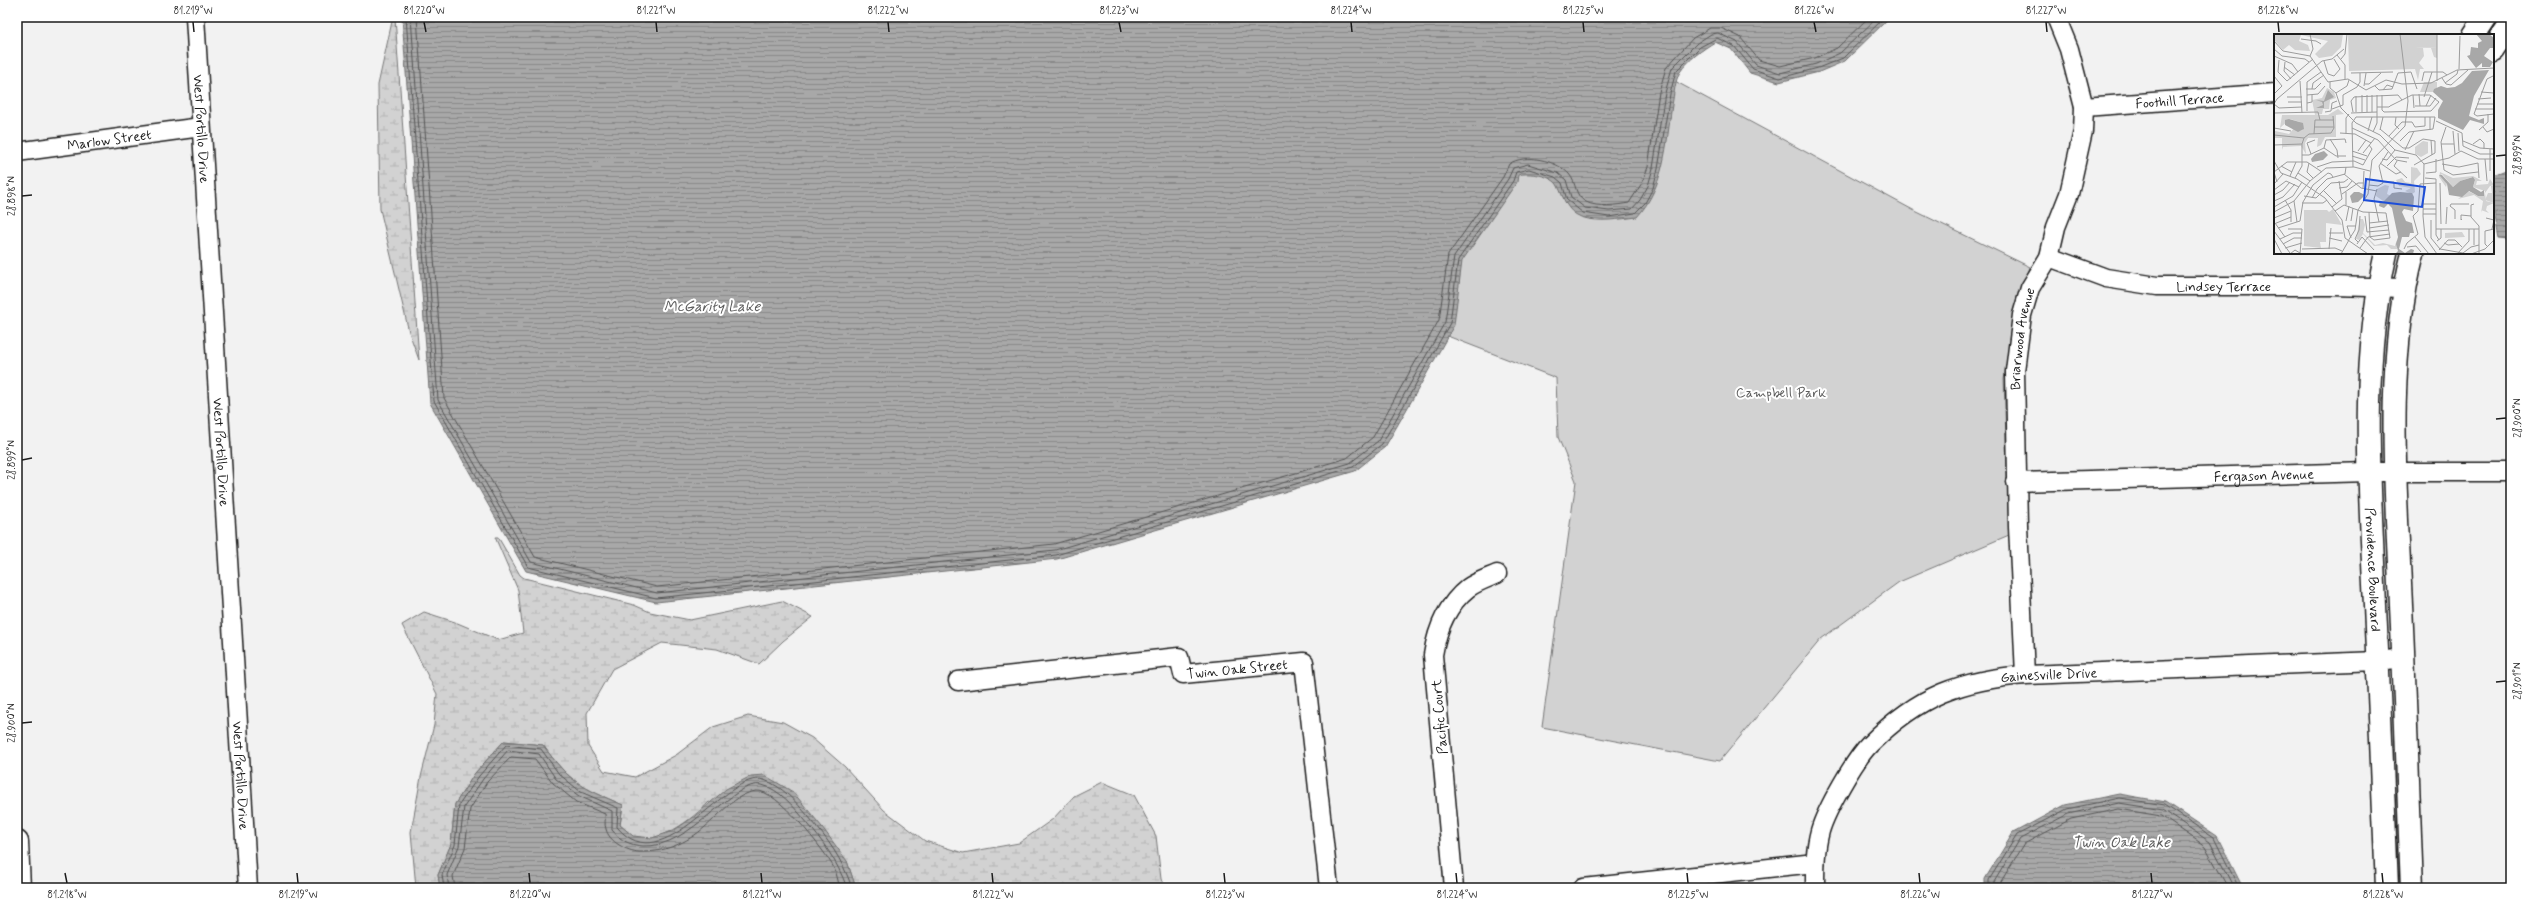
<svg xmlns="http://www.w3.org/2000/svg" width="2528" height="905" font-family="Mynerve,sans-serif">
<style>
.green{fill:#d2d2d2;stroke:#777}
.wetland{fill:url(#wetland-marsh);stroke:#777}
.water{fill:url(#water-rules);stroke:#707070}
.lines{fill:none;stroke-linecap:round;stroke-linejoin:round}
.shore{stroke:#545454;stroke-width:1}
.street-casing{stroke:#1c1c1c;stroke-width:21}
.secondary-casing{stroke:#1c1c1c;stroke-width:25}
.street{stroke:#fff;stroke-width:18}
.secondary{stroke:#fff;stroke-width:22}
.ticks{fill:none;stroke:#1c1c1c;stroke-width:1.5}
.labels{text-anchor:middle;stroke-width:4;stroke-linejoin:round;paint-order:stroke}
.street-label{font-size:14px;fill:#1c1c1c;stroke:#fff}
.park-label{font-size:14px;fill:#5c5c5c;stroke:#fff}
.water-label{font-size:15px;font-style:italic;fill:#5b5b5b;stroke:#fff}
.inset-road{fill:none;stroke:#9c9c9c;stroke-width:1}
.view{fill:#1d4ed8;fill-opacity:0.15;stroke:#1d4ed8;stroke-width:2}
.inset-edge{fill:none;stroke:#1c1c1c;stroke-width:2}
.neatline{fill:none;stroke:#1c1c1c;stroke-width:1.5}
.ticks-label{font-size:10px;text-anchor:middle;fill:#1c1c1c}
</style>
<defs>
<pattern id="wetland-marsh" width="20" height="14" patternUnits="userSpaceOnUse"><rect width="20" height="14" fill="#d2d2d2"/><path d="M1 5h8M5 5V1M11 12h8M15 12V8" fill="none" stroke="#b4b4b4"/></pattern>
<pattern id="water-rules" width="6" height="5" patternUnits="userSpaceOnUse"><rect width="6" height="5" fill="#a8a8a8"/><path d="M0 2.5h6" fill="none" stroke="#888"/></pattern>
</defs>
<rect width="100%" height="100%" fill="#f2f2f2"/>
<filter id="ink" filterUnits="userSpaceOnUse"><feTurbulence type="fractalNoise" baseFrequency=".025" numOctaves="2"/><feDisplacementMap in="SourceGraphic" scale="8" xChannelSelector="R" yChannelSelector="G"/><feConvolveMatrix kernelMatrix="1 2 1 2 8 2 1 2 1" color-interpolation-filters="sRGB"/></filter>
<g filter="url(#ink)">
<polygon class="green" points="1564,21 1913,210 2030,267 2018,301 2004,379 2009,535 1899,582 1821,639 1720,761 1542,727 1576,481 1558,437 1556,378 1375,308"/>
<g class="wetland">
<polygon points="393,17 395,17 419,360 409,332 380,209 378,85"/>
<path d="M495,537h3l22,38 4,3 110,27 16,7 40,8 92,-19 31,16 -30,24 -24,23 -42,-15 -55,-6 -50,26 -25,44 1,33 16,25 31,6 41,-22 37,-28 35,-11 35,6 29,16 33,29 39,43 41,31 38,12 56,-10 34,-24 21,-23 28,-14 32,13 22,41 5,43 4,9h-309l-9,-27 -138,-59c-16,16 -52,46 -77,34 -4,-3 -8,-8 -12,-11l3,-20c-42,-18 -53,-22 -80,-60l-39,-4 -29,32 -20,31 -4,40 -13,31 2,13h-24l-5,-56 10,-55 13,-52 3,-31 -35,-69 22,-13 31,10 43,18 25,-7 -5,-43z"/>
</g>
<g class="water">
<path d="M402,17h1488l-45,44 -26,11 -40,10 -29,-9 -19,-24 -16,-7c-12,7 -27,18 -35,30 -5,8 -6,23 -8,33 -6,39 -7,81 -35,112 -17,2 -39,6 -56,0 -15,-6 -17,-19 -23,-31 -5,-11 -30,-14 -40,-11l-1,7 -55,79 -8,64 -42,75 -27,47 -30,24 -298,88 -401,43 -130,-31 -96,-168z"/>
<polygon points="2511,168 2511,239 2499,238 2493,208 2493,175"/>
<path d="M504,741l39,4c27,38 38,42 80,60l-3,20 13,11 19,2 21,-7 22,-15 31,-27 25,-13 13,-1 29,17 29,35 25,34 9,27h-416l-2,-13 13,-31 4,-40 20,-31z"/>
<polygon points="2119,794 2166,802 2217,836 2243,888 1985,888 1985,879 2013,833 2065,805"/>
</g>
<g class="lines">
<g class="shore">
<polyline points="406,17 434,401 528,567 656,598 1056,555 1353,467 1382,444 1408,398 1450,323 1458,260 1513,181 1516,172 1529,169 1555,177 1562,183 1567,200 1583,213 1609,217 1635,213 1645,203 1653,188 1658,169 1670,94 1676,71 1700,47 1717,38 1734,46 1753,69 1780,78 1818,68 1843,58 1885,17"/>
<polyline points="411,17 438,400 531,562 657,593 1055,550 1350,463 1378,441 1445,322 1454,257 1508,179 1513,168 1528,164 1558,173 1566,180 1571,197 1585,208 1609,211 1632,209 1640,200 1648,186 1653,168 1665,93 1672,68 1697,43 1711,34 1718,33 1737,42 1756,65 1780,73 1816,64 1840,53 1878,17"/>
<path d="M417,17l27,381 91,159 122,30 397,-43 293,-86 26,-21 66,-117 9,-65 55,-78 6,-13c16,-11 47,-4 60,10 8,9 5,22 17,28 12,6 31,3 43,1l13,-20 6,-16 11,-75 7,-24 27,-30 17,-10h11l19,9 19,23 21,6 35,-8 22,-10 32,-31"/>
<path d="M444,888l-2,-13 13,-30 4,-40 20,-29 27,-31 35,4 18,25 22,18 37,16 -1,19c48,57 109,-59 147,-47 18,6 32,22 44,36 20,24 34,42 44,72"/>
<path d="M449,888l-2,-13 12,-29 5,-39 19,-28 25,-29 31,4 17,25 23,17 33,15v19c9,11 18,15 31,16 48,3 91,-68 119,-61 17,4 31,21 42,34 19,23 33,41 43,69"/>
<path d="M455,888l-2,-12 12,-28 5,-39 17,-27 24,-25 24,2 18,24 23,19 29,12c1,5 -1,10 1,15 3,13 21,22 33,23 24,1 48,-9 66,-25 15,-12 30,-33 51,-36 20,-3 69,60 78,77 3,6 4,14 6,20"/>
<polyline points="1989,888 1989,880 2017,835 2067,809 2119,798 2165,805 2214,838 2239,888"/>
<polyline points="1994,888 1994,882 2020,839 2068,814 2119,803 2163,810 2210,842 2234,888"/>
<polyline points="2000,888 2000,883 2024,844 2071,819 2119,809 2161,816 2205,846 2228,888"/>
</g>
<defs>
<g id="street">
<path id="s1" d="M195,17l53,871"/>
<path id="s2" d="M2084,107l191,-14"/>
<path id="s3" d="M17,152l184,-25"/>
<path id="s4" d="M2049,257l57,21 51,8h177l70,2"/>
<path id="s5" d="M2016,482l353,-10h142"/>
<path id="s6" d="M2025,675l-7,-149 -3,-155 7,-56 8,-27 19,-31 7,-30 13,-33 14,-63 1,-24 -15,-58 -13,-32"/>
<path id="s7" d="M958,681l221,-24 4,17 121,-12 25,226"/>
<path d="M1454,888l-21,-233c4,-26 15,-51 35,-67 8,-6 20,-10 29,-14"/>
<polyline points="1583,888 1815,863"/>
<path id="s8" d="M1815,888c0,-19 0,-39 5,-57 6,-21 35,-72 50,-87 20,-20 46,-40 72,-51 27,-11 55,-16 83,-18l353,-14 26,-3"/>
</g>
<g id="secondary">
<polyline points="2474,35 2486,17"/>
<polyline points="2493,50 2511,23"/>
<path id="s9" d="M2386,253c-25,108 -17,221 -12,331 5,101 9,203 13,304"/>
<polyline points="17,842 19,888"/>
<path d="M2412,888c-4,-101 -7,-203 -12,-304 -5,-107 -14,-227 13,-331"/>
</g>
</defs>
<use href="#street" class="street-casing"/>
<use href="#secondary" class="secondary-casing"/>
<use href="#street" class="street"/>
<use href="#secondary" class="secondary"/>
</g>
</g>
<path class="ticks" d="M193,22l1,10M424,22l2,10M656,22l1,10M888,22l1,10M1119,22l2,10M1351,22l1,10M1583,22l1,10M1814,22l2,10M2046,22l1,10M2278,22l1,10M2496,156l10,-1M22,196l10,-1M2496,419l10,-1M22,460l10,-2M2496,682l10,-1M22,723l10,-1M65,873l2,10M297,873l1,10M529,873l1,10M761,873l1,10M992,873l1,10M1224,873l1,10M1456,873l1,10M1687,873l1,10M1919,873l1,10M2151,873l1,10M2382,873l1,10"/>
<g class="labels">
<g class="street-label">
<text dy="5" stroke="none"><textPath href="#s2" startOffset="96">Foothill Terrace</textPath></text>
<text dy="5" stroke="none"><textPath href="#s1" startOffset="112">West Portillo Drive</textPath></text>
<text dy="5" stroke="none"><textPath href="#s3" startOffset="93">Marlow Street</textPath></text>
<text dy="5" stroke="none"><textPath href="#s4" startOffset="179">Lindsey Terrace</textPath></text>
<text dy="5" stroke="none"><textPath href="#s6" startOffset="337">Briarwood Avenue</textPath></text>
<text dy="5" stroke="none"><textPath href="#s1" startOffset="436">West Portillo Drive</textPath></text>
<text dy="5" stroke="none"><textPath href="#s5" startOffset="248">Fergason Avenue</textPath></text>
<text dy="5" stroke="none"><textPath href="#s9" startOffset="318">Providence Boulevard</textPath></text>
<text dy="5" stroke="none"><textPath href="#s7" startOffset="294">Twin Oak Street</textPath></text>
<text dy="5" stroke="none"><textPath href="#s8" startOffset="356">Gainesville Drive</textPath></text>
<text transform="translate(1439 717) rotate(-95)" y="5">Pacific Court</text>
<text dy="5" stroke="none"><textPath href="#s1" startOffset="760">West Portillo Drive</textPath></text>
</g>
<g class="park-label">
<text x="1781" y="397">Campbell Park</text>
</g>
<g class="water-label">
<text x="712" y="311">McGarity Lake</text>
<text x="2121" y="847">Twin Oak Lake</text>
</g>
</g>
<g transform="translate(2274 34)">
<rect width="220" height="220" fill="#f2f2f2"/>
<path d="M0,0h69l-2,13 -9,9 -13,2 -4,-4 13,-13 -27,-6 -2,6 9,4 2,6 -15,-1 -6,-5 -6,5 -8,-9zM74,0h89v13l-22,1v21l-66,2zM150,48h13v6l-4,4h-13zM53,54l7,4 2,6 -6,2 -1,9h-6l-1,5 -7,1 -3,-15 10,-2zM149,107l5,1v11l-7,4 -6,-3v-7zM111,151l4,1 -2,8 4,2 -5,7 -10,-7 1,-7zM220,151v18l-9,-3 3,-7h4l-1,-7zM59,175l9,16 -16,-2v19h-6l1,6 -17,-2v-36h23l2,2z" fill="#d2d2d2"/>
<path d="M163,13v11l-3,-1 -3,-9h-8l1,8 -5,7 5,6h-4l-2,11 -3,-11v-21zM64,75l6,5 -8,1v22h-11l-4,8 -4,2 1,-9h-10l-3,5 1,11 -5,-8 -18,1 -1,3v-12h-8l1,-7 14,3 5,-6 3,3 6,-1 -3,-8 -10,-3 -10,9 2,-13h46zM188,198l3,5 -20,1v-5z" fill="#d2d2d2"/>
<path d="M137,133l6,1 4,6 -7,7 1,11 -3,2 -7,-3 6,-3 -12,-2 -3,-6 6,-2 3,4 6,1zM166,138l13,6 20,-2 9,5h-5l-1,4 12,-1 2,-5 4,6 -4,1 -5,7 1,8 8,2 -7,3 -1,4 3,3 -8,-3v3l2,-12 -9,-6 -16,4 10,-8 10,5h6l1,-5 -12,-4 2,-6 -3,-4 -12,4 -7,6 -11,-13 -2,2 5,5 2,3 -1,3 -7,-10zM86,185h3l2,6 -2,8 12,12 8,-2 12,3v-1l2,-5v9h-6l-4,-4 -13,1 -11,-12 -4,6 -3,-1z" fill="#d2d2d2"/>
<path d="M202,0h13l5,4v10h-4l-6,8 9,6 -3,5h-8v-4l-6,5 -9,-12 3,-1 1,-8 7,1v-5l4,-2zM215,36l-15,26 -5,20 10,4 5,-2v6l-14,-4 -7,10 -25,-12v-8l5,-9 -10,-9 1,-3 7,-3 6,2 8,-1 7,-4 10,-12zM54,56l6,7 -10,5v6h-8l7,-3 -1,-3 -6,-2 8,1zM15,85l14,4 1,6 -6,3 -13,-7v-5zM50,117l4,4 -5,5 -11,2 -1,-3 4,-5zM165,141h3l11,12 7,-6 13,-4 2,3 -2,7 8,5 3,-2v6h-6l-9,-5 -7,6 -13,-2 -2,-11zM80,158h5l6,3 -7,7 -6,1 -2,-7zM126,158l12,1 2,4 -1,14 -9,-2 -2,3 4,9 6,2 2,10h-4l-1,4h-7l-3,12 6,4 6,-4 3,1 -1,4h-18l3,-3 -2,-7 2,-7 -6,-29 -4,-4 -4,4 -5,-2 1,-5 3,1 9,-9z" fill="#a8a8a8"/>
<path class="inset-road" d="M27,5l15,2 5,3M0,7l9,10 27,5 18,26 20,-3 18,11 20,-10 16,4 29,-1 26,-13 37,-2M0,15l8,7 23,3 4,3M63,21l8,10v14M0,22l18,8 6,8M36,22l3,-7 -3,-15M67,25l4,-5 2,-20M5,26l-1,12 9,9 26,-22M50,27l4,13M11,28l-1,9 7,8M10,33l11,8M185,35l1,-33M77,39l42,-1M54,40l6,2 6,-7 -6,-10M0,42l8,10 -8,8M219,42l-6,3 -13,35 3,2 17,-2M168,44l4,6 5,1 17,-15M26,47l2,32M148,47l2,-9h19l4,3M163,47v-47M56,48v6l6,5 5,15 15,15 24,12 15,15 21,5 8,9 -1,52 2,21 12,17M171,49l12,-9 1,-4M91,50h4l12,-11M90,52l2,-13M101,52l4,4 13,-1 6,-16 13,-1 6,17M32,55h9l6,-6M38,55l1,-6 11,-8M109,56l4,-5 6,2M207,58l13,1M62,59l11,-7 2,-6M145,60l1,12M33,61l11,-1 7,-8M88,61v17M93,61v17M98,61v17M139,61l1,13M82,62v16M13,63h15M150,63l8,-25M204,65l13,-1M14,68h14M33,69l5,-1v-7M0,70l3,-5 45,-38 10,-2 12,-10M0,70l5,4 23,-1M203,70h17M141,72h15l6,-8M152,72l5,-11M103,73h12l1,-1 22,-11h18l9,7 -8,9 -47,1 -2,-2v-15M58,75l11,-4v-10l14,-8 3,-5v-9M201,75h19M33,77v-29l14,-10M51,78l6,-1 1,-8 5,-2M79,78l-2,-11 3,-4 44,-2 4,5M0,79l44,-1 2,8M77,79l26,-1M122,83l-1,8 4,4M162,87l26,12 1,13 17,8h14M40,93h20M141,93l10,-1v-9M172,93l-5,15 3,28 9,5 25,-3M209,93l4,5 7,-3M0,94l17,3M78,94l26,12 18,20 11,2M106,95l23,19h6l14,-9 12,2v12l-21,12M106,96l3,-13M156,96v-13M205,96l9,-8v-8M94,97l4,-14M179,97l2,23M99,98l4,-9v-28M66,99l15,1 16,9M184,99l1,18M40,100l1,-14h19M72,100v-16l3,-4M0,101l30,3M115,102l13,-14h10l3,5M56,105l7,11 1,8M157,106l1,15M189,107l17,7 14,1M167,110h13M199,110l7,-5 4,4v6M0,111l28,-1M50,114l2,-8 19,-1 1,4M131,116l9,-19M78,117l15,5M84,117l8,-11M89,119l12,-15M37,120l-4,-11 8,-3M28,121h7l15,-7 12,8h10M78,122l13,4M108,125l5,1 8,-10M211,125l2,22M0,127l7,12 16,6 28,19 17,22 3,18 23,16M123,127l-3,5 13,12M35,129l-2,9 6,6M106,129l16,11 5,-2M204,129l1,15M150,130l25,-6 12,-7 17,8h16M168,130l17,3 19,-4M7,132l11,6M113,132l9,-9 13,1M43,133l15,-5 22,-1 9,4 9,-16 -3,-4M79,133l-1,-44 4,-6h79l-2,12 -24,3 -9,9M216,137v-22M24,139l12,8M152,139l10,-1v-13M70,140l17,14 16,3M16,142l6,-14M21,144l7,-12v-22l2,-6 5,-4 22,-1 3,-5 -1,-12M151,144l11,1v56l3,5M3,148l-3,-10 13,-10h20l15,10M109,148h11v6l8,1M166,149l1,41M0,150l9,-10M95,151l9,1 5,-3 -4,-17 9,-14M65,154l8,-1 5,-6M89,155l1,-18M103,155l-3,10 5,23M0,156l12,-9 13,6M49,156l14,14M68,160l16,-11h6M0,161l9,-5 7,-8M30,162l12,2 15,-15 13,-1 4,-3M38,164l5,-9 10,-10 18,-5 1,-7M11,166l6,10v12M0,167l9,-4 12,-13M20,167l3,21M28,169h21l4,-3M148,170h14M200,170l-3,1v12l8,9v28M72,171v-13M176,172l1,-2h18M176,172l5,4v9M0,173l19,-11 9,-14M58,173l10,-8 -3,-18M149,175h13M61,177l9,-6 19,7 23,1M0,178l20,-11 16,-20 16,-13 28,-1 16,4M95,178l1,25 4,3 16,-2 -4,-25M149,180h13M91,182l2,16 22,-2M139,182l5,-5 2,-27 16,-1M0,184l17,-7M212,184l8,2 -2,9M188,185l-1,1v-5l10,1M157,186v18l9,11 23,4 8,-6 8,-2M72,187l3,-15M77,187l2,-13M1,189l10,14M95,189l19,-2M0,190l17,-7M172,190l1,-17M4,194l22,-7 3,-19 10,-17 15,-12 3,1 2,3M95,194l20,-3M14,195h14l-2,25M162,195h43M0,197l16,22M55,199h14M141,203l14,17M55,204l13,3M77,204l-4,-12h9M0,205l8,15M6,205l13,-6h9M74,207l7,-11 3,-20 10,-16 4,-34 33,-34 3,-25 -8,-67M163,207l4,-3v-9M84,208l-3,-3 4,-9 1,-14M170,209l4,2 11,-1M9,210l11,-6h8M83,210l5,-7 12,13M200,211v-16M213,212l-2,-2v-13l9,-2M133,213l9,-1 5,6M11,214l17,-5M86,214l8,-11 22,-3M28,215l33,-1 7,3M55,215l2,-21M130,215l3,-6 11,-9 -5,-18M165,216l9,-10h7l7,7M16,220l5,-4 5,3M67,220l8,-14M183,220l12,-13v-12M197,220l14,-5 9,-9"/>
<path class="view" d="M92,145l59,8 -3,20 -58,-7z"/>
<rect width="220" height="220" class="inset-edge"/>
</g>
<rect width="2528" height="905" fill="none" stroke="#fff" stroke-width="44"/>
<rect x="22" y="22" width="2484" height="861" class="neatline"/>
<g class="ticks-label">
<text x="193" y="14">81.219°W</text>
<text x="424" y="14">81.220°W</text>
<text x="656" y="14">81.221°W</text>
<text x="888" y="14">81.222°W</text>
<text x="1119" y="14">81.223°W</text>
<text x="1351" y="14">81.224°W</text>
<text x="1583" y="14">81.225°W</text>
<text x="1814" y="14">81.226°W</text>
<text x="2046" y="14">81.227°W</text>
<text x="2278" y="14">81.228°W</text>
<text transform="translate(2517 155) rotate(-90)" y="4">28.899°N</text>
<text transform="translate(11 196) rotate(-90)" y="4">28.898°N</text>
<text transform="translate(2517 418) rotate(-90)" y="4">28.900°N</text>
<text transform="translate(11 460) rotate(-90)" y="4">28.899°N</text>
<text transform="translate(2517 681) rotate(-90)" y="4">28.901°N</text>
<text transform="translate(11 723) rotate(-90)" y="4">28.900°N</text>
<text x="67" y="898">81.218°W</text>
<text x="298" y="898">81.219°W</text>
<text x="530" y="898">81.220°W</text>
<text x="762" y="898">81.221°W</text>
<text x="993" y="898">81.222°W</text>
<text x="1225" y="898">81.223°W</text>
<text x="1457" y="898">81.224°W</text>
<text x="1688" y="898">81.225°W</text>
<text x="1920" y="898">81.226°W</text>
<text x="2152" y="898">81.227°W</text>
<text x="2383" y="898">81.228°W</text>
</g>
</svg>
